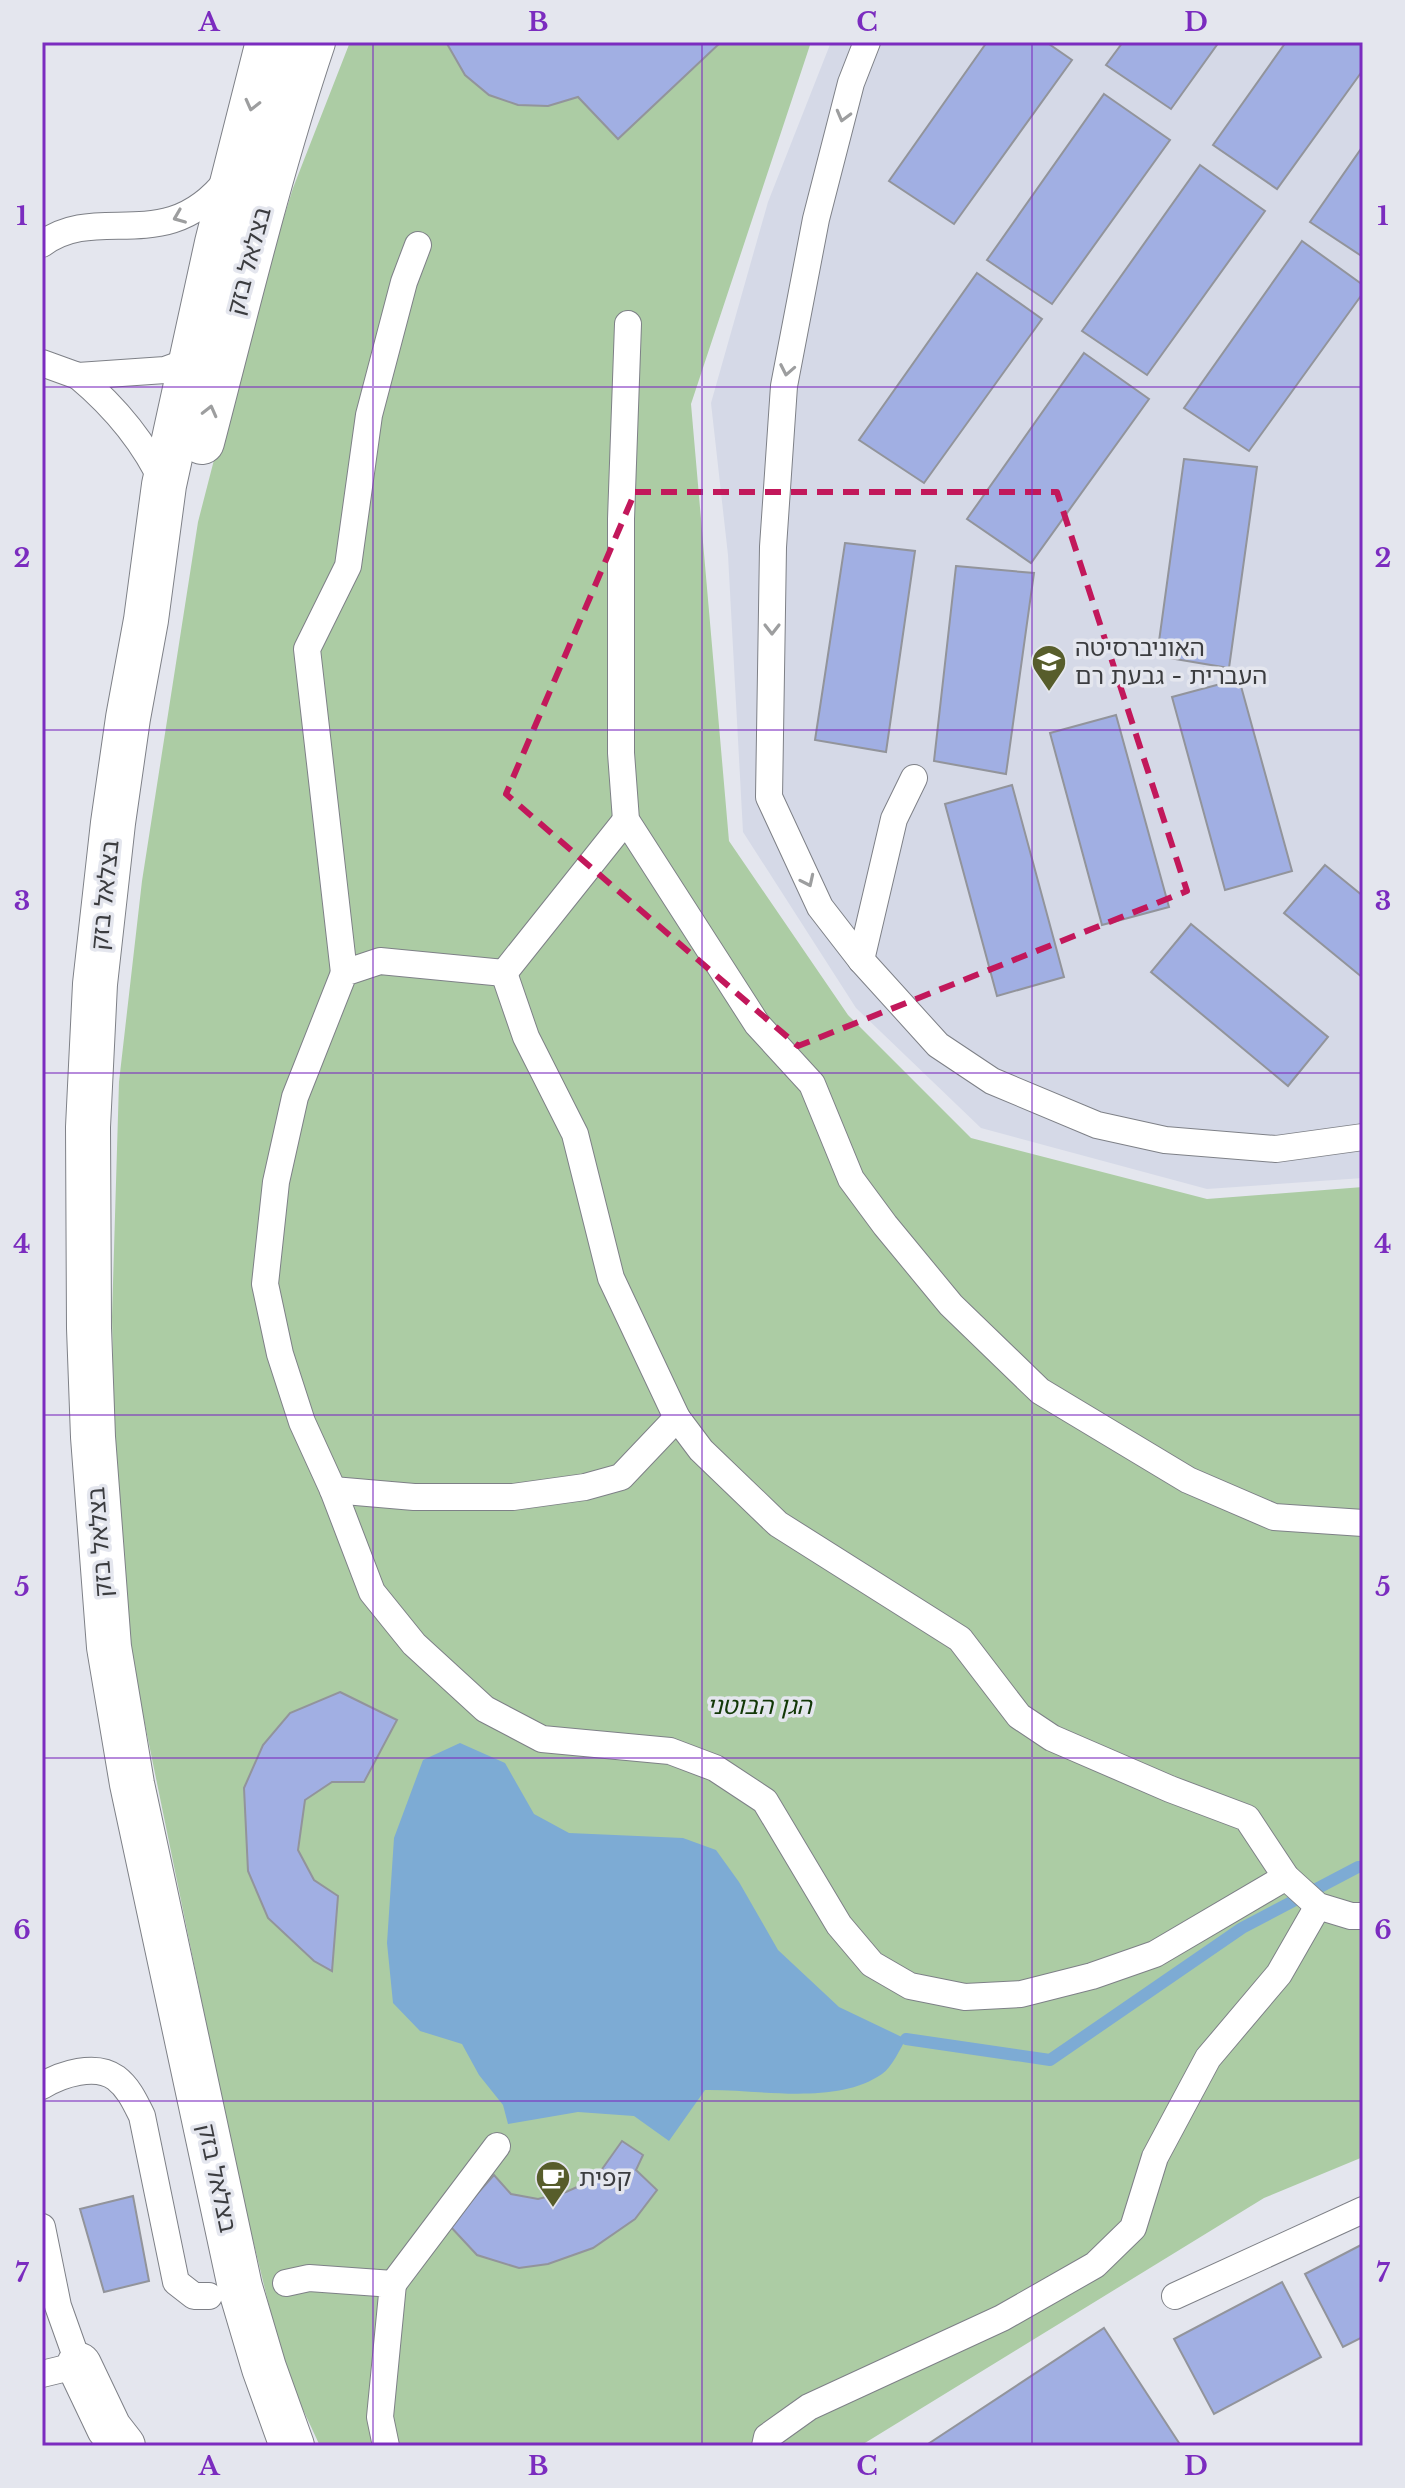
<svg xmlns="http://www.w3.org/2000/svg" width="1405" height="2488" font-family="'Libre Baskerville','Noto Sans Hebrew',serif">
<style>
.built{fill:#d5d9e7}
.green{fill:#accca4}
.water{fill:#7dabd4}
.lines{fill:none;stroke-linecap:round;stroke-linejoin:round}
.stream{stroke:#7dabd4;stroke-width:12}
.building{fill:#a1afe3;stroke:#92949b;stroke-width:2}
.lane-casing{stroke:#7e8087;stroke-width:28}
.street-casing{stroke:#7e8087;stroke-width:46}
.secondary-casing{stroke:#7e8087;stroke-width:46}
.lane{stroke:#fff;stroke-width:26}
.street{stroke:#fff;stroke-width:44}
.secondary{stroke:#fff;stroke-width:44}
.oneway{stroke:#9d9e9f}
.marked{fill:none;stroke:#c2185b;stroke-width:6;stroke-dasharray:16 10;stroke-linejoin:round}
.grid{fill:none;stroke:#7b2cbf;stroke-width:2;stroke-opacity:0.55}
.labels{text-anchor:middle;stroke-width:7;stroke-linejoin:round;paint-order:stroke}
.street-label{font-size:24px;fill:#3b3c3f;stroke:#e4e6ee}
.poi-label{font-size:24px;fill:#3b3c3f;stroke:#e4e6ee;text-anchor:start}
.park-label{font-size:24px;font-style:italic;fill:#123807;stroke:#e4e6ee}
.neatline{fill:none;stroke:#7b2cbf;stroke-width:3}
.grid-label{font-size:26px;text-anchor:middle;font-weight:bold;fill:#7b2cbf}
</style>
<rect width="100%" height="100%" fill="#e4e6ee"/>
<polygon class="built" points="831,42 1363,42 1363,1178 1207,1189 981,1128 856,1008 743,832 728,555 711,403 768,202"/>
<polygon class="green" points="350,42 811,42 691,404 729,841 848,1015 971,1138 1207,1199 1363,1187 1363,2157 1264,2198 860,2446 320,2446 285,2371 238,2179 132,1661 115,1460 112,1317 119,1082 142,881 198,522 240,359 293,188"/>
<path class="water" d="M460,1743l45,20 29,51 35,19 114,5 33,12 23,32 39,68 61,57 67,32c-6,10 -14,28 -24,35 -46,32 -124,15 -177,16l-36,51 -35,-25 -56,-4 -70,12 -5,-19 -24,-30 -17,-31 -42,-13 -27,-28 -6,-60 7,-105 29,-78z"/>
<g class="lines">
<polyline class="stream" points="906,2039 1050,2060 1242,1928 1358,1867 1363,1867"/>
</g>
<g class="building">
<polygon points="446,42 721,42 618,139 578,97 548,106 518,105 489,95 465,75"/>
<polygon points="987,42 1046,42 1072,60 954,224 889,181"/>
<polygon points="1123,42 1219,42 1171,109 1106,65"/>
<polygon points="1286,42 1363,42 1363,70 1277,189 1213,145"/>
<polygon points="1104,94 1170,140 1052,304 987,260"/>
<polygon points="1363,146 1363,257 1310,222"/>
<polygon points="1200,165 1265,211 1147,375 1082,331"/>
<polygon points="1302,241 1363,285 1363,293 1249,451 1184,408"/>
<polygon points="977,273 1042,319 924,483 859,440"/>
<polygon points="1084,353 1149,399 1031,563 967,519"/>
<polygon points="1184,459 1257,467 1229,668 1157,656"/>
<polygon points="845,543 915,551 886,752 815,740"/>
<polygon points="956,566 1034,573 1006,774 934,761"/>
<polygon points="1239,679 1292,871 1225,890 1172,697"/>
<polygon points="1116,715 1169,907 1102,925 1050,733"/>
<polygon points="1012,785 1064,977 997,996 945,804"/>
<polygon points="1325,865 1363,896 1363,978 1284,913"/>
<polygon points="1191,924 1328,1037 1288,1086 1151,972"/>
<polygon points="340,1692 397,1720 364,1782 332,1782 305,1800 298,1850 314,1880 338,1896 332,1971 314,1961 268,1918 248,1871 244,1788 263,1745 290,1713"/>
<polygon points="622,2141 643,2155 636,2170 657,2190 635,2219 593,2248 548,2264 519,2268 477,2255 449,2225 494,2175 511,2194 538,2199 566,2192 595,2179"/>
<polygon points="133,2196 149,2281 104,2292 80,2209"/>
<polygon points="1363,2244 1363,2337 1343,2347 1305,2274"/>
<polygon points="1282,2282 1321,2357 1214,2414 1174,2339"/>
<polygon points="1104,2328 1181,2446 925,2446"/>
</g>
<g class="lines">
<defs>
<g id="lane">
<polyline points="867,42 851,83 816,219 784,386 773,547 769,797 820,907 861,960 938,1045 992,1081 1097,1125 1165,1140 1276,1149 1363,1137"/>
<path d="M42,244c57,-42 123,14 185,-64"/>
<polyline points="628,324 621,519 621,753 626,820 757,1024 812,1084 851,1179 885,1225 951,1305 1040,1391 1188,1480 1274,1517 1363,1523"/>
<polyline points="42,363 78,376 165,370 198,358"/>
<path d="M78,376c37,31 66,65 86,109"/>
<polyline points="861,960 894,819 914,778"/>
<polyline points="344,973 307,649 348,566 369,415 404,282 418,245"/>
<polyline points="504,973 380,961 344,973 295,1097 276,1182 265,1284 280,1354 302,1422 333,1490 372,1592 414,1644 485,1709 542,1739 670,1751 715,1768 765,1801 839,1925 872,1964 910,1986 965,1997 1021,1994 1092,1976 1155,1954 1286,1877"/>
<polyline points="504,973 526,1037 575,1134 611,1278 677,1418 701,1450 778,1524 960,1639 1019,1716 1052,1738 1170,1789 1247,1818 1286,1877 1318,1906 1351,1916 1363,1916"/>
<polyline points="504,973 626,820"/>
<polyline points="333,1490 414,1497 513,1497 585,1487 621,1477 677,1418"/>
<path d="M42,2086c19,-12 54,-23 74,-8 13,10 19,24 26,38l34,166 18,14h15"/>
<polyline points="42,2227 58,2306 79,2365 42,2374"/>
<polyline points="286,2283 309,2278 393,2284 380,2417 386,2446"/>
<polyline points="393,2284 497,2146"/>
<polyline points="1175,2296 1363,2210"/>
<polyline points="765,2446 767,2437 809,2407 1002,2318 1095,2265 1133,2228 1155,2157 1208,2058 1279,1974 1318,1906"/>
</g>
<polyline id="street" points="79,2365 109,2428 123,2446"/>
<g id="secondary">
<polyline points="268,42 217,243 164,485 146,620 128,718 113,823 95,984 88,1127 89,1328 93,1437 109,1647 132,1784 240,2287 264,2368 292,2446"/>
<path d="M202,442c35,-134 67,-269 111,-400"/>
</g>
</defs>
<use href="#lane" class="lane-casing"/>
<use href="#street" class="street-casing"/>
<use href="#secondary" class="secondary-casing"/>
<use href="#lane" class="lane"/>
<use href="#street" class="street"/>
<use href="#secondary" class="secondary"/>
</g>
<defs><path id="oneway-chevron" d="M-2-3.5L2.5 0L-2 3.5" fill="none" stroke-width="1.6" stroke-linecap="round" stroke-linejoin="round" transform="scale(2)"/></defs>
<g class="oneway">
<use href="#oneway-chevron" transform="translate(252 105) rotate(104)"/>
<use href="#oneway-chevron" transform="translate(843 116) rotate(105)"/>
<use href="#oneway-chevron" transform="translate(179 217) rotate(158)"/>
<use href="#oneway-chevron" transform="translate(787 370) rotate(101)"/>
<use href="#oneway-chevron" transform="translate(210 411) rotate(-76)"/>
<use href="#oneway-chevron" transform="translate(772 629) rotate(90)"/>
<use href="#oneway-chevron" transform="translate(808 881) rotate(65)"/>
</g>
<path class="marked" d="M635,492h422l130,399 -389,155 -292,-252z"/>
<path class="grid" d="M373,42v2404M702,42v2404M1032,42v2404M42,387h1321M42,730h1321M42,1073h1321M42,1415h1321M42,1758h1321M42,2101h1321"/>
<defs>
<symbol id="university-pin" viewBox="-11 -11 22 30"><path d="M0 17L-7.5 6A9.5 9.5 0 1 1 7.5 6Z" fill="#575d2b" stroke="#e4e6ee"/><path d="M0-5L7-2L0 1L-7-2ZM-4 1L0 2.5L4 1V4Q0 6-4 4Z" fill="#fff"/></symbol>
<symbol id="cafe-pin" viewBox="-11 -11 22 30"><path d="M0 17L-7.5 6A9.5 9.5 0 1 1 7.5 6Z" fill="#575d2b" stroke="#e4e6ee"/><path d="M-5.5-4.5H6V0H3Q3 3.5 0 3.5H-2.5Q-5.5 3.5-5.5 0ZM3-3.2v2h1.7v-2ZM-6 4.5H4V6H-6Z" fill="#fff"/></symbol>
</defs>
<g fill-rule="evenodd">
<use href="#university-pin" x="1029" y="642" width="40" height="54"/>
<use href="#cafe-pin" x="533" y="2158" width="40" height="54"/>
</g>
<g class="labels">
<g class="street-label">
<text transform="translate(249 261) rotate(-75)" y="8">בצלאל בזק</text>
<text transform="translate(105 895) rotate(-84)" y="8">בצלאל בזק</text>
<text transform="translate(100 1542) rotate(-94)" y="8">בצלאל בזק</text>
<text transform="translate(217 2178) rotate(78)" y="8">בצלאל בזק</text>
</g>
<g class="poi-label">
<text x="1075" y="656">האוניברסיטה<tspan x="1075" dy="28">העברית - גבעת רם</tspan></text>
<text x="579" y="2186">קפית</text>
</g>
<g class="park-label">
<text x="759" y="1714">הגן הבוטני</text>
</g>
</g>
<rect width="1405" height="2488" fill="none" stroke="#e4e6ee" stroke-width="88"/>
<rect x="44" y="44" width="1317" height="2400" class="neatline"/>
<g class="grid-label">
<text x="209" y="31">A</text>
<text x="538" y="31">B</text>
<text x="867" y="31">C</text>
<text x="1196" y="31">D</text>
<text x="22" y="225">1</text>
<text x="1383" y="225">1</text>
<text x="22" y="567">2</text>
<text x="1383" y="567">2</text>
<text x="22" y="910">3</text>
<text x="1383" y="910">3</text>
<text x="22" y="1253">4</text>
<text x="1383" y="1253">4</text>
<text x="22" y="1596">5</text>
<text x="1383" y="1596">5</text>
<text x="22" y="1939">6</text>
<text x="1383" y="1939">6</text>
<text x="22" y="2282">7</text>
<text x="1383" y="2282">7</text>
<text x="209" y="2475">A</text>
<text x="538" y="2475">B</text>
<text x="867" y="2475">C</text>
<text x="1196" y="2475">D</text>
</g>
</svg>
